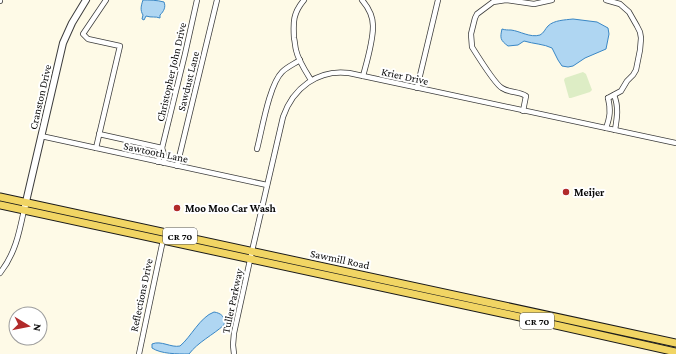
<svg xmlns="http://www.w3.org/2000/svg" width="676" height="354" font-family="'Crimson Pro',serif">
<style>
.pitch{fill:#ddedc5}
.water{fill:#afd6f2;stroke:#3a87c5}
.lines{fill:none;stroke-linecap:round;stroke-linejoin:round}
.minor-casing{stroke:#3c3c3c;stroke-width:6}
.tertiary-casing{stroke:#3c3c3c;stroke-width:8}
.primary-casing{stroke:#1a1a1a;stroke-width:9}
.minor{stroke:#fff;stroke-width:4.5}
.tertiary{stroke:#fff;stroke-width:6}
.primary{stroke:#f1d564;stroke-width:7}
.poi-dot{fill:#b12a2a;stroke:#fff;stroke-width:1.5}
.labels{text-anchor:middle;stroke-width:4;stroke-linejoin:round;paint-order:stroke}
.shield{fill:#fff;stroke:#535353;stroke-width:1}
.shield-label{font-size:10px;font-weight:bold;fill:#090909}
.street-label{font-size:11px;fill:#090909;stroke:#fff}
.poi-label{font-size:11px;font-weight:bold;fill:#090909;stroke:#fff;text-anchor:start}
</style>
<rect width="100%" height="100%" fill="#fefae7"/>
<polygon class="pitch" points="583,72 586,74 592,90 590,92 571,98 569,98 564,80 565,78"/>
<g class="water">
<path d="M143,0c6,0 14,0 21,2 2,5 0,9 -4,13v3c-5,-2 -8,0 -14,-2l-2,4 -2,-1 1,-4c-3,-5 -2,-9 0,-15z"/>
<path d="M573,19l24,3 11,6 1,6 -3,15 -21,9 -12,8 -5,1 -6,-1 -4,-6 -6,-12c-8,-4 -18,-4 -28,-7l-6,4 -10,1c-8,-6 -8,-8 -6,-17 3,1 6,1 9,1 9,1 19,8 29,5 4,-2 5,-6 8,-9 6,-6 17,-6 25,-7z"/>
<path d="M214,312c7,1 12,5 10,13 -11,10 -26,17 -35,29 -12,0 -28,0 -37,-6v-4c9,-4 19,4 28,2 11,-9 20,-29 34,-34z"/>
</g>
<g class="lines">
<defs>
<g id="minor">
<path d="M304,0c-11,13 -11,22 -10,38 1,4 1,8 2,12 2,10 10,22 15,30"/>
<path d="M362,0c6,7 11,17 11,26 0,16 -6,35 -10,50"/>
<polyline points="606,0 620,4 629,12 637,26 640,32 641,38 640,50 636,70 633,75 627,81 621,91 608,98"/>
<polyline points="0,1 0,0"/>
<polyline points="417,88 438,0"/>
<path d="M614,95c5,12 3,23 1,35"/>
<path d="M523,111l3,-15c-7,-5 -17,-3 -24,-8 -6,-3 -25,-33 -30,-41l-1,-13 4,-16 2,-4 16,-12 13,-2 28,4 18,-4"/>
<path d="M606,128c4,-11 5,-18 2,-30"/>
<polyline points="99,134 162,148"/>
<polyline points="41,136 267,185"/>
<polyline points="96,148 120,46 88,39 83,34 106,0"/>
<path d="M162,148c2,5 3,10 2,15"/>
<path d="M257,149c5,-19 12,-64 25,-77 5,-5 12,-8 18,-12"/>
<polyline points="158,162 162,148 185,54 197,0"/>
<polyline points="177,166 217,0"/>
<path d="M0,273c15,-19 19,-39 24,-63"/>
<polyline points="139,354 163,240"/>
<path d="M234,354l-1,-9 1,-12 18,-82 31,-134c10,-29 35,-48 66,-44l327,70"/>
</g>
<polyline id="tertiary" points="25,206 63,43 72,23 86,0"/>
<g id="primary">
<polyline points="0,197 676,343"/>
<polyline points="0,205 506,314 676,352"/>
</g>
</defs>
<use href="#minor" class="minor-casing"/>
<use href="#tertiary" class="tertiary-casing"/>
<use href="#primary" class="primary-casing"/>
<use href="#minor" class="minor"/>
<use href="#tertiary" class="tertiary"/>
<use href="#primary" class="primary"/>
</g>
<g class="poi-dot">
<circle cx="566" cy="192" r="4"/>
<circle cx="177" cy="208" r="4"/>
</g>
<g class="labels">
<g class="shield">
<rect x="163" y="228" width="34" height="16" rx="3"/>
<rect x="520" y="313" width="34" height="16" rx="3"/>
</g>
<g class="shield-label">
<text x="180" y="240">CR 70</text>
<text x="537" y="325">CR 70</text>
</g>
<g class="street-label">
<text transform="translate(171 72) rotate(-77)" y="4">Christopher John Drive</text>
<text transform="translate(405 76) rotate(12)" y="4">Krier Drive</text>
<text transform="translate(188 81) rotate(-76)" y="4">Sawdust Lane</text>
<text transform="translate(40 97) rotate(-77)" y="4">Cranston Drive</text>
<text transform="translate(156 152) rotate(12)" y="4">Sawtooth Lane</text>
<text transform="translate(340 259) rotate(12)" y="4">Sawmill Road</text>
<text transform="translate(141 295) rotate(-78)" y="4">Reflections Drive</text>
<text transform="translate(232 301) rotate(-78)" y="4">Tuller Parkway</text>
</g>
<g class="poi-label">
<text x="574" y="196">Meijer</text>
<text x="185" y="212">Moo Moo Car Wash</text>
</g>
</g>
<g transform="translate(28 326) rotate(100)"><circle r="19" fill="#ffffff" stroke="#9d9d9d"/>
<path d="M0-3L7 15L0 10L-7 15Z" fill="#b12a2a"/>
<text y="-6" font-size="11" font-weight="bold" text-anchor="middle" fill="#090909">N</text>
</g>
</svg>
